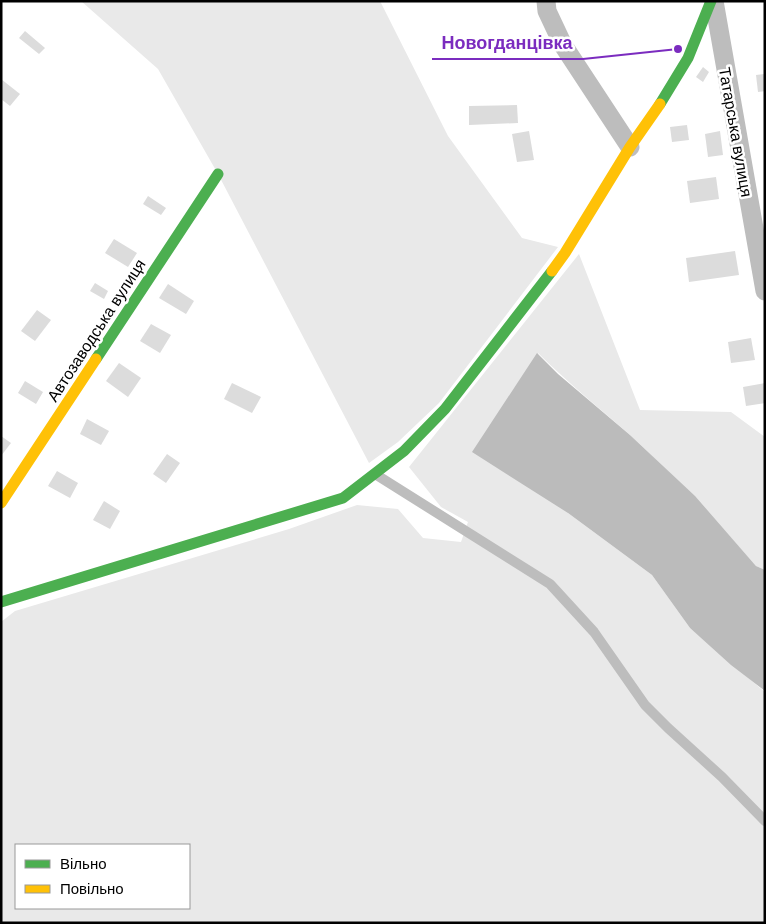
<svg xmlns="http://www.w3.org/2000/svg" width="766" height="924" font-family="Arial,sans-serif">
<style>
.green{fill:#e9e9e9;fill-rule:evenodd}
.water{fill:#bbb}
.building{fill:#dcdcdc}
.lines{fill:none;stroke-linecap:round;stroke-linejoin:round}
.lane{stroke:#bdbdbd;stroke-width:10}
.street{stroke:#bdbdbd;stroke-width:19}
.fast{stroke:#4caf50;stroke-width:11}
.slow{stroke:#ffc107;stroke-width:11}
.labels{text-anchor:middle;stroke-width:5;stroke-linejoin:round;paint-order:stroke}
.street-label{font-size:16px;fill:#000;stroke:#fff}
.leader{fill:none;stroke:#7b2cbf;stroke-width:2}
.callout-dot{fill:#7b2cbf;stroke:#fff;stroke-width:2}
.callout-label{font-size:18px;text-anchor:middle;font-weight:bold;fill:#7b2cbf;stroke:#fff;stroke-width:5;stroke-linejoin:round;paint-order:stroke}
</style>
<rect width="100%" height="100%" fill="#fff"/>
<g class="green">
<polygon points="81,1 380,1 448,136 522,238 558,247 439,403 398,442 369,463 218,174 158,69"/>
<path d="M579,254l61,156 91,2 34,25v133l-9,-4c-41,-47 -81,-90 -127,-132 -31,-27 -62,-52 -91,-81l30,160 84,62 38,53 75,64v231h-764v-301l14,-11 274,-82 68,-24 41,4 25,29 38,4 7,-20 -27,-15 -32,-40zM16,845h173v63h-173z"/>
</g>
<polygon class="water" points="537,353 558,374 630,435 695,496 756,566 765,570 765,691 731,665 690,628 652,575 568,513 472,452"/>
<g class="building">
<polygon points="25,31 45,48 39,54 19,38"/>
<polygon points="703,67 709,72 703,82 696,77"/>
<polygon points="765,74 765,91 758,92 756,75"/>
<polygon points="1,79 20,94 10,106 1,99"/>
<polygon points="517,105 518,123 469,125 469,106"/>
<polygon points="687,125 689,140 672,142 670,127"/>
<polygon points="529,131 534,160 517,162 512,134"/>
<polygon points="720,131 723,155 708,157 705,134"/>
<polygon points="716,177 719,199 690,203 687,181"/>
<polygon points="148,196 166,208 161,215 143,204"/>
<polygon points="114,239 137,253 128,267 105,253"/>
<polygon points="735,251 739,275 689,282 686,258"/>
<polygon points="95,283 108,291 104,299 90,291"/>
<polygon points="168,284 194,301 186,314 159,298"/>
<polygon points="37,310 51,320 35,341 21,331"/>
<polygon points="151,324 171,335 160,353 140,341"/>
<polygon points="751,338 755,360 731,363 728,342"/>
<polygon points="119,363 141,378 128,397 106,381"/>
<polygon points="25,381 43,392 36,404 18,393"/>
<polygon points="232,383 261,397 252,413 224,399"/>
<polygon points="765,383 765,403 746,406 743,387"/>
<polygon points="87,419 109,431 101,445 80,434"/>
<polygon points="1,436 11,443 1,456"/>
<polygon points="167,454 180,463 166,483 153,474"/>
<polygon points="57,471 78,483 70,498 48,486"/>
<polygon points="104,501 120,511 110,529 93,520"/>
</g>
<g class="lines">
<polyline class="lane" points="375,474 550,584 594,632 645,705 668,728 722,777 765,821"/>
<g class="street">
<polyline points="546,1 547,11 563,45 630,147"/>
<polyline points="714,1 765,291"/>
</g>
<g class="fast">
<polyline points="660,104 688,58 711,1"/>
<polyline points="96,359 218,174"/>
<polyline points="1,602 343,498 404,451 445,409 552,271"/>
</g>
<g class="slow">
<polyline points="552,271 565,253 630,147 660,104"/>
<polyline points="1,503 96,359"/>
</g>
</g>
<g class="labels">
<g class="street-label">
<text transform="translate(736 132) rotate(80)" y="6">Татарська вулиця</text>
<text transform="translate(96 330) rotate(-57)" y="6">Автозаводська вулиця</text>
</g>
</g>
<path class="leader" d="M678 49L583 59H432"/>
<circle class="callout-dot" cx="678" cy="49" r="5"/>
<g class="callout-label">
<text x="507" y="49">Новогданцівка</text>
</g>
<rect width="766" height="924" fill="none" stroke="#000000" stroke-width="5"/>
<rect x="15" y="844" width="175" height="65" fill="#ffffff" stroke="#999999"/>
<rect x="25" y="860" width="25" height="8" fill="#4caf50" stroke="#999999"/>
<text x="60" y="869" font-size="15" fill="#000000">Вільно</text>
<rect x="25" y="885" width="25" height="8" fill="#ffc107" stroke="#999999"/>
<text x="60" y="894" font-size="15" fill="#000000">Повільно</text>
</svg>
